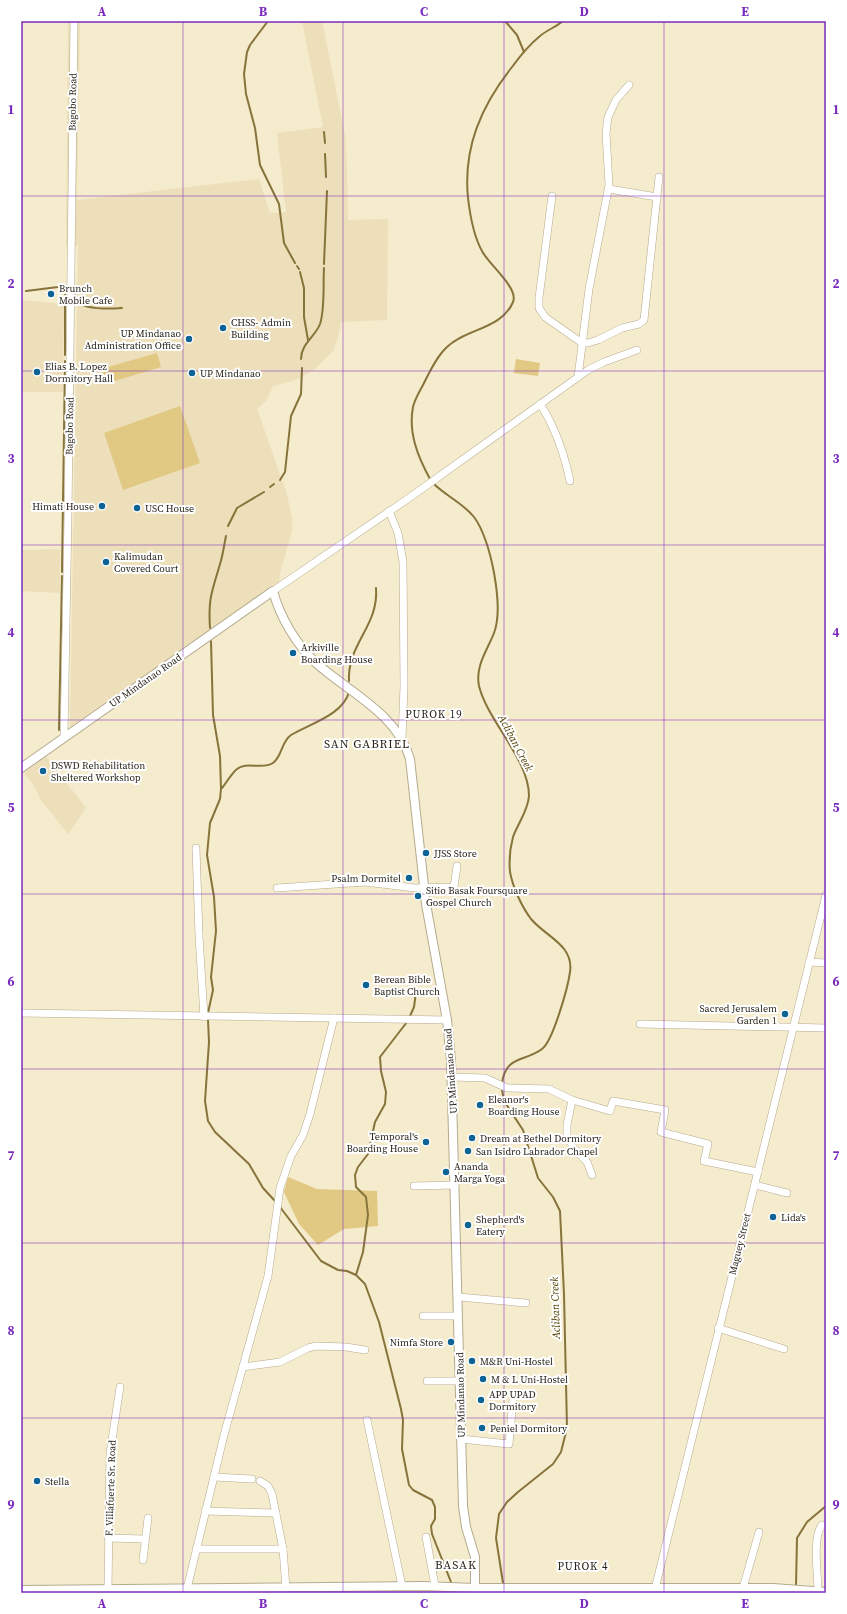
<svg xmlns="http://www.w3.org/2000/svg" width="847" height="1614" font-family="'Source Serif 4',serif">
<style>
.built{fill:#ecdfba}
.green{fill:#e1c984}
.lines{fill:none;stroke-linecap:round;stroke-linejoin:round}
.stream{stroke:#87743b;stroke-width:2}
.minor-casing{stroke:#b4ab8e;stroke-width:8}
.tertiary-casing{stroke:#b4ab8e;stroke-width:10}
.minor{stroke:#fff;stroke-width:7}
.tertiary{stroke:#fff;stroke-width:8}
.grid{fill:none;stroke:#7b2cbf;stroke-width:1;stroke-opacity:0.55}
.poi-dot{fill:#0e6395;stroke:#fff;stroke-width:1.5}
.labels{text-anchor:middle;stroke-width:4;stroke-linejoin:round;paint-order:stroke}
.street-label{font-size:10px;fill:#282419;stroke:#fff}
.poi-label{font-size:10px;fill:#282419;stroke:#fff;text-anchor:start}
.neighbourhood-label{font-size:11px;letter-spacing:1px;fill:#282419;stroke:#fff}
.water-label{font-size:11px;font-style:italic;fill:#514000;stroke:#fff}
.quarter-label{font-size:12px;letter-spacing:1px;fill:#282419;stroke:#fff}
.neatline{fill:none;stroke:#7b2cbf;stroke-width:1.5}
.grid-label{font-size:13px;text-anchor:middle;font-weight:bold;fill:#7b2cbf}
</style>
<rect width="100%" height="100%" fill="#f5ebcd"/>
<g class="built">
<polygon points="68,21 80,21 77,200 259,179 270,213 286,212 277,133 323,127 302,21 322,21 345,135 347,167 348,220 388,219 387,320 341,322 338,338 333,351 315,369 302,377 292,381 273,386 266,401 257,409 286,491 292,517 292,531 280,573 279,583 70,727 78,245 66,246"/>
<polygon points="21,300 64,304 63,392 21,392"/>
<polygon points="60,549 60,593 21,591 21,550"/>
<polygon points="46,756 86,808 68,834 41,800 33,784 23,772"/>
</g>
<g class="green">
<polygon points="157,353 161,367 105,384 101,369"/>
<polygon points="516,359 540,363 538,376 514,373"/>
<polygon points="180,406 200,463 123,490 104,433"/>
<polygon points="288,1177 317,1189 377,1191 378,1226 344,1229 318,1245 299,1224 284,1192"/>
</g>
<g class="lines">
<g class="stream">
<polyline points="268,21 250,45 247,52 244,74 246,94 255,128 260,165 279,204 284,243 295,263"/>
<polyline points="505,21 517,35 524,52"/>
<polyline points="324,132 325,143"/>
<polyline points="325,154 326,177"/>
<polyline points="324,264 327,191"/>
<polyline points="297,266 299,269"/>
<polyline points="300,272 304,288 304,317 308,340"/>
<path d="M74,287l2,14c10,9 33,8 46,7"/>
<polyline points="26,291 66,286 65,298"/>
<polyline points="65,355 65,302"/>
<path d="M301,359c0,-15 14,-22 19,-35 5,-14 3,-40 4,-56"/>
<path d="M430,479c-12,-22 -22,-46 -17,-72 2,-9 7,-16 11,-24 6,-12 13,-27 23,-36 18,-18 55,-18 66,-45 6,-14 -24,-37 -31,-51 -9,-16 -12,-36 -14,-53 -5,-50 13,-92 44,-131 8,-11 17,-22 28,-31 7,-6 16,-9 23,-15"/>
<polyline points="280,480 285,472 291,416 301,394 302,368"/>
<path d="M434,484c12,12 29,19 40,33 17,22 30,90 20,116 -7,18 -19,33 -15,53 9,36 50,73 50,110 -1,15 -11,27 -16,41 -3,11 -4,24 -3,35 3,16 12,35 21,47 15,18 43,26 39,53 -2,15 -17,69 -28,77 -17,13 -36,6 -40,34"/>
<polyline points="270,487 274,484"/>
<polyline points="228,526 237,508 264,492"/>
<polyline points="62,572 65,361"/>
<path d="M210,628c-2,-30 2,-36 10,-64 3,-9 4,-19 6,-28"/>
<path d="M349,681c-2,-37 30,-55 27,-93"/>
<polyline points="59,730 62,576"/>
<path d="M222,788c5,-6 9,-14 15,-19 9,-8 26,1 36,-6 9,-6 8,-21 18,-28 18,-11 52,-20 58,-43"/>
<polyline points="208,1013 213,990 211,977 216,931 214,897 207,855 210,823 220,799 221,789 220,756 213,715 211,641"/>
<polyline points="410,1016 414,1007 416,992"/>
<polyline points="208,1020 209,1042 205,1101 208,1121 215,1132 249,1164 263,1188 275,1201"/>
<polyline points="502,1090 504,1101 523,1130 538,1178 553,1197 560,1211 564,1294 567,1428 561,1452 553,1464 518,1492 507,1502 499,1514 496,1538 503,1583"/>
<polyline points="280,1207 321,1261 338,1270 347,1271 356,1275 365,1284 379,1322 401,1409 403,1420 402,1449 409,1485 413,1490 432,1500 435,1507 435,1519 431,1526 432,1534 451,1582"/>
<polyline points="356,1275 363,1252 368,1215 366,1197 356,1187 355,1175 358,1167 368,1154 375,1122 385,1104 386,1092 381,1071 380,1057 407,1022"/>
<polyline points="796,1585 797,1538 807,1522 826,1506"/>
</g>
<defs>
<g id="minor">
<polyline points="609,189 657,197"/>
<polyline points="552,196 539,298 539,308 545,317 582,343 588,343 598,340 622,328 639,324 644,320 659,177"/>
<polyline points="578,377 589,289 609,185 606,133 608,117 616,100 629,85"/>
<path d="M540,404c16,24 24,49 30,77"/>
<polyline points="389,511 398,533 403,562 404,686 402,739"/>
<polyline points="273,591 409,498 588,370 604,362 637,350"/>
<polyline points="64,737 68,514 74,21"/>
<polyline points="196,848 199,936 204,1017"/>
<polyline points="277,888 365,882 415,888 454,887 457,866"/>
<polyline points="809,962 826,963"/>
<polyline points="21,1013 447,1020"/>
<polyline points="640,1024 826,1028"/>
<polyline points="452,1077 485,1078 507,1088 549,1089 572,1100 610,1111 613,1101 665,1110 661,1132 708,1144 704,1161 758,1172"/>
<polyline points="572,1100 567,1125 567,1135 573,1147 587,1162 592,1175"/>
<polyline points="755,1185 787,1193"/>
<polyline points="414,1186 455,1185"/>
<polyline points="458,1297 526,1303"/>
<polyline points="423,1316 458,1316"/>
<polyline points="718,1328 784,1349"/>
<polyline points="243,1367 280,1362 308,1348 316,1346 346,1347 365,1350"/>
<polyline points="427,1381 460,1381"/>
<polyline points="367,1420 402,1586"/>
<polyline points="461,1439 509,1444 513,1399"/>
<polyline points="214,1477 252,1479"/>
<polyline points="260,1481 268,1486 272,1494 283,1549 286,1588"/>
<polyline points="205,1511 276,1513"/>
<polyline points="426,1537 435,1586"/>
<polyline points="108,1538 145,1539"/>
<polyline points="196,1549 283,1549"/>
<polyline points="143,1560 148,1518"/>
<polyline points="743,1588 759,1532"/>
<polyline points="108,1590 110,1453 120,1387"/>
<path d="M818,1591c0,-16 -6,-54 4,-66"/>
<polyline points="186,1593 224,1435 268,1276 280,1188 291,1156 303,1135 310,1114 334,1018"/>
<polyline points="654,1593 826,895"/>
</g>
<g id="tertiary">
<path d="M21,768l252,-177c7,26 23,53 42,71 33,30 82,51 95,97l16,145 21,116 4,40 12,446 3,21 9,30v36"/>
<polyline points="21,1590 423,1586 475,1588 773,1588 826,1592"/>
</g>
</defs>
<use href="#minor" class="minor-casing"/>
<use href="#tertiary" class="tertiary-casing"/>
<use href="#minor" class="minor"/>
<use href="#tertiary" class="tertiary"/>
</g>
<path class="grid" d="M183,21v1572M343,21v1572M504,21v1572M664,21v1572M21,196h805M21,371h805M21,545h805M21,720h805M21,894h805M21,1069h805M21,1243h805M21,1418h805"/>
<g class="poi-dot">
<circle cx="51" cy="294" r="4"/>
<circle cx="223" cy="328" r="4"/>
<circle cx="189" cy="339" r="4"/>
<circle cx="37" cy="372" r="4"/>
<circle cx="192" cy="373" r="4"/>
<circle cx="102" cy="506" r="4"/>
<circle cx="137" cy="508" r="4"/>
<circle cx="106" cy="562" r="4"/>
<circle cx="293" cy="653" r="4"/>
<circle cx="43" cy="771" r="4"/>
<circle cx="426" cy="853" r="4"/>
<circle cx="409" cy="878" r="4"/>
<circle cx="418" cy="896" r="4"/>
<circle cx="366" cy="985" r="4"/>
<circle cx="785" cy="1014" r="4"/>
<circle cx="480" cy="1105" r="4"/>
<circle cx="472" cy="1138" r="4"/>
<circle cx="426" cy="1142" r="4"/>
<circle cx="468" cy="1151" r="4"/>
<circle cx="446" cy="1172" r="4"/>
<circle cx="773" cy="1217" r="4"/>
<circle cx="468" cy="1225" r="4"/>
<circle cx="451" cy="1342" r="4"/>
<circle cx="472" cy="1361" r="4"/>
<circle cx="483" cy="1379" r="4"/>
<circle cx="481" cy="1400" r="4"/>
<circle cx="482" cy="1428" r="4"/>
<circle cx="37" cy="1481" r="4"/>
</g>
<g class="labels">
<g class="street-label">
<text transform="translate(72 102) rotate(-89)" y="4">Bagobo Road</text>
<text transform="translate(69 426) rotate(-89)" y="4">Bagobo Road</text>
<text transform="translate(145 680) rotate(-35)" y="4">UP Mindanao Road</text>
<text transform="translate(450 1071) rotate(-94)" y="4">UP Mindanao Road</text>
<text transform="translate(739 1244) rotate(-76)" y="4">Maguey Street</text>
<text transform="translate(460 1395) rotate(-91)" y="4">UP Mindanao Road</text>
<text transform="translate(110 1488) rotate(-88)" y="4">F. Villafuerte Sr. Road</text>
</g>
<g class="poi-label">
<text x="59" y="292">Brunch<tspan x="59" dy="12">Mobile Cafe</tspan></text>
<text x="231" y="326">CHSS- Admin<tspan x="231" dy="12">Building</tspan></text>
<text x="181" y="337" text-anchor="end">UP Mindanao<tspan x="181" dy="12">Administration Office</tspan></text>
<text x="45" y="370">Elias B. Lopez<tspan x="45" dy="12">Dormitory Hall</tspan></text>
<text x="200" y="377">UP Mindanao</text>
<text x="94" y="510" text-anchor="end">Himati House</text>
<text x="145" y="512">USC House</text>
<text x="114" y="560">Kalimudan<tspan x="114" dy="12">Covered Court</tspan></text>
<text x="301" y="651">Arkiville<tspan x="301" dy="12">Boarding House</tspan></text>
<text x="51" y="769">DSWD Rehabilitation<tspan x="51" dy="12">Sheltered Workshop</tspan></text>
<text x="434" y="857">JJSS Store</text>
<text x="401" y="882" text-anchor="end">Psalm Dormitel</text>
<text x="426" y="894">Sitio Basak Foursquare<tspan x="426" dy="12">Gospel Church</tspan></text>
<text x="374" y="983">Berean Bible<tspan x="374" dy="12">Baptist Church</tspan></text>
<text x="777" y="1012" text-anchor="end">Sacred Jerusalem<tspan x="777" dy="12">Garden 1</tspan></text>
<text x="488" y="1103">Eleanor's<tspan x="488" dy="12">Boarding House</tspan></text>
<text x="418" y="1140" text-anchor="end">Temporal's<tspan x="418" dy="12">Boarding House</tspan></text>
<text x="480" y="1142">Dream at Bethel Dormitory</text>
<text x="476" y="1155">San Isidro Labrador Chapel</text>
<text x="454" y="1170">Ananda<tspan x="454" dy="12">Marga Yoga</tspan></text>
<text x="781" y="1221">Lida's</text>
<text x="476" y="1223">Shepherd's<tspan x="476" dy="12">Eatery</tspan></text>
<text x="443" y="1346" text-anchor="end">Nimfa Store</text>
<text x="480" y="1365">M&amp;R Uni-Hostel</text>
<text x="491" y="1383">M &amp; L Uni-Hostel</text>
<text x="489" y="1398">APP UPAD<tspan x="489" dy="12">Dormitory</tspan></text>
<text x="490" y="1432">Peniel Dormitory</text>
<text x="45" y="1485">Stella</text>
</g>
<g class="neighbourhood-label">
<text x="434" y="718">PUROK 19</text>
<text x="583" y="1570">PUROK 4</text>
</g>
<g class="water-label">
<text transform="translate(516 743) rotate(62)" y="4">Acliban Creek</text>
<text transform="translate(555 1308) rotate(-92)" y="4">Acliban Creek</text>
</g>
<g class="quarter-label">
<text x="367" y="748">SAN GABRIEL</text>
<text x="456" y="1569">BASAK</text>
</g>
</g>
<rect width="847" height="1614" fill="none" stroke="#ffffff" stroke-width="44"/>
<rect x="22" y="22" width="803" height="1570" class="neatline"/>
<g class="grid-label">
<text x="102" y="16">A</text>
<text x="263" y="16">B</text>
<text x="424" y="16">C</text>
<text x="584" y="16">D</text>
<text x="745" y="16">E</text>
<text x="11" y="114">1</text>
<text x="836" y="114">1</text>
<text x="11" y="288">2</text>
<text x="836" y="288">2</text>
<text x="11" y="463">3</text>
<text x="836" y="463">3</text>
<text x="11" y="637">4</text>
<text x="836" y="637">4</text>
<text x="11" y="812">5</text>
<text x="836" y="812">5</text>
<text x="11" y="986">6</text>
<text x="836" y="986">6</text>
<text x="11" y="1160">7</text>
<text x="836" y="1160">7</text>
<text x="11" y="1335">8</text>
<text x="836" y="1335">8</text>
<text x="11" y="1509">9</text>
<text x="836" y="1509">9</text>
<text x="102" y="1608">A</text>
<text x="263" y="1608">B</text>
<text x="424" y="1608">C</text>
<text x="584" y="1608">D</text>
<text x="745" y="1608">E</text>
</g>
</svg>
